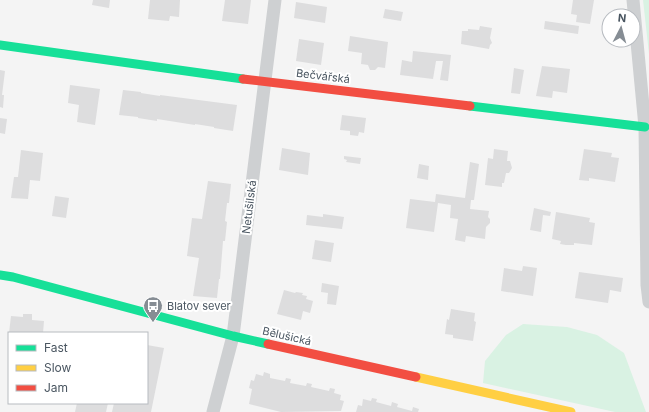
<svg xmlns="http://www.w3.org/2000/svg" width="649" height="412" font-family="Inter,sans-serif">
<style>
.green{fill:#d9f2e3}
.building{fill:#ddddde}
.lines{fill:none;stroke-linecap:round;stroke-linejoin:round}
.street{stroke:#ced0d2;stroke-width:13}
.fast{stroke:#16e098;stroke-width:9}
.slow{stroke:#ffcf43;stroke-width:9}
.jam{stroke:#f24e42;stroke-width:9}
.labels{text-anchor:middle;stroke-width:4;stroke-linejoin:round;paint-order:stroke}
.street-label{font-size:11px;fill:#4a5661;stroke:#fff}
.poi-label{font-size:11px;fill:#4a5661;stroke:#fff;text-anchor:start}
</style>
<rect width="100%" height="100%" fill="#f4f4f4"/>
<g class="green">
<polygon points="643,0 649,0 649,54"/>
<polygon points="523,324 567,327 597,335 624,353 646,412 615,412 483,383 485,361 506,335"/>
</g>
<g class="building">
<polygon points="93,0 110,0 109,8 92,5"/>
<polygon points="150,0 180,0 179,17 170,16 169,21 148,19"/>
<polygon points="225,0 251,0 248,24 222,21"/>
<polygon points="573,0 594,0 590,24 576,22 577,15 571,14"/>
<polygon points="296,2 327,7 325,23 294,18"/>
<polygon points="385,9 403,12 401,21 383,18"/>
<polygon points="545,21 579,26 578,34 544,29"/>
<polygon points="480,26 492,28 490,38 492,43 490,45 489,49 461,44 462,31 468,31 468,29 479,30"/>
<polygon points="350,36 388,42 385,68 378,67 375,70 370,70 368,65 361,64 362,53 348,51"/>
<polygon points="299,39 324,43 321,65 296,61"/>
<polygon points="413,51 451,55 448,81 440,80 443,61 436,61 433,79 400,75 402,60 412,62"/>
<polygon points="542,66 570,69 567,93 553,91 552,98 536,96"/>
<polygon points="514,68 524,70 520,94 511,93"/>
<polygon points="0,70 5,71 2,95 4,95 3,108 0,107"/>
<polygon points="70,85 100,89 95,125 77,122 79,105 68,103"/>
<polygon points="123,90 141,92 141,93 160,96 160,95 237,105 233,131 214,128 214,127 195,124 195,125 157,119 157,121 138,118 138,117 119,115"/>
<polygon points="342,115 366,118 364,133 359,132 358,136 350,135 350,131 340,130"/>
<polygon points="0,118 7,119 5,134 0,133"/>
<polygon points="282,148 310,153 308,175 279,170"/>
<polygon points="494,149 508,151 507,161 510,161 512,168 509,173 506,173 504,183 502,183 502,187 485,185 488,158 493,159"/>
<polygon points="584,149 612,153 611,157 619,158 615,182 589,178 589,181 579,180"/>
<polygon points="21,150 43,153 40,181 30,180 28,199 11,198 14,177 18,177"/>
<polygon points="344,156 361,158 360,164 346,162 347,160 344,159"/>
<polygon points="470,162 479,164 474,200 471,200 470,209 489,211 488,217 490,219 490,223 486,227 485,239 466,236 465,242 455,240 458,219 450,218 451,205 438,203 434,232 406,228 410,199 435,202 436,194 465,198"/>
<polygon points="419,164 429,166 428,180 417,178"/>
<polygon points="208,181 231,184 229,203 227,203 225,221 227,222 225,241 223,241 220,279 219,279 217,298 193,296 199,258 187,256 192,218 202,219"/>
<polygon points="55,196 69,198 66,218 52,216"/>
<polygon points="534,208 551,212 550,216 543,215 541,232 530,230"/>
<polygon points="556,212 590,218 589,222 595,223 592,245 574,243 574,245 566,245 560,244 561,241 552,239"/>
<polygon points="323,214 344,217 342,229 306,225 307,215 323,217"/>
<polygon points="315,240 334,243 331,262 312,259"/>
<polygon points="523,266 537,268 533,296 501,291 504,268 522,271"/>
<polygon points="579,272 623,278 621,292 610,290 608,303 575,298"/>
<polygon points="322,283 339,286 336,305 327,304 328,293 321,292"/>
<polygon points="284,290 295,293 296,292 303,293 302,295 307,296 306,299 313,301 310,313 303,311 301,320 277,314"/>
<polygon points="451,309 475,313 474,321 476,322 473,341 453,338 453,335 445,334 447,319 449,320"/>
<polygon points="23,314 32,314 32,320 44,321 43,333 9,333 11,316 23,317"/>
<polygon points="147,345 164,348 151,412 112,412 114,403 147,403"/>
<polygon points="264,372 270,374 270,378 285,381 286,378 291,379 290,383 306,386 307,383 312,384 311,387 329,391 330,388 335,389 334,393 341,395 340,400 344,401 341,411 281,412 249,404 252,389 249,388 251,380 254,381 256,374 263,376"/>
<polygon points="372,398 377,399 376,402 391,406 392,402 398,404 397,407 412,411 413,407 419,409 418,412 356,412 358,405 362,406 363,399 371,401"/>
<polygon points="77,403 108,403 106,412 75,412"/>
</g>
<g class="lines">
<g class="street">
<polyline points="633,0 645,127 647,285 649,302"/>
<polyline points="213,412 233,336 275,0"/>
</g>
<g class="fast">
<polyline points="0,45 243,79"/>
<polyline points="470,106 645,127"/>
<polyline points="0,275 13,277 233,336 268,344"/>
</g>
<polyline class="slow" points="416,377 571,412"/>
<g class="jam">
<polyline points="243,79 470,106"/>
<polyline points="268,344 416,377"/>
</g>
</g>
<defs>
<symbol id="bus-pin" viewBox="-11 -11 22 30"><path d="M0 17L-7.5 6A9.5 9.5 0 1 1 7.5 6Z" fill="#868d94" stroke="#fff"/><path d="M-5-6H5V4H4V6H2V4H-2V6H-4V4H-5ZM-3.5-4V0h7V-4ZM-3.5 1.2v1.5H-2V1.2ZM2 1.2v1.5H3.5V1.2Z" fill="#fff"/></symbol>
</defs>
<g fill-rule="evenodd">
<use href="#bus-pin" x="142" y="295" width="22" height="30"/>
</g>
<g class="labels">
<g class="street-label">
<text transform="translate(323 76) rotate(7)" y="4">Bečvářská</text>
<text transform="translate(249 207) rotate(-83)" y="4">Netušilská</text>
<text transform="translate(287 336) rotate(13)" y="4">Bělušická</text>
</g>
<g class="poi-label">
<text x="167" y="310">Blatov sever</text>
</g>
</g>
<rect x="8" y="332" width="140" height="72" fill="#ffffff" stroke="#b7bbc0"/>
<rect x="16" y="345" width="20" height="6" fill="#16e098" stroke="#b7bbc0"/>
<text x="44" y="352" font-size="12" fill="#4a5661">Fast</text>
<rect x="16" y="365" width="20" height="6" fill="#ffcf43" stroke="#b7bbc0"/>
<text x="44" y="372" font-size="12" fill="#4a5661">Slow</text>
<rect x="16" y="385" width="20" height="6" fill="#f24e42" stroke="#b7bbc0"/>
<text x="44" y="392" font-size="12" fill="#4a5661">Jam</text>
<g transform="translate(621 28) rotate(6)"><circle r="19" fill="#ffffff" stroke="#b7bbc0"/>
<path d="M0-3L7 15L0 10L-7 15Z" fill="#868d94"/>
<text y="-6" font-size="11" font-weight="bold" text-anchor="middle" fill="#4a5661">N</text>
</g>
</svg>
